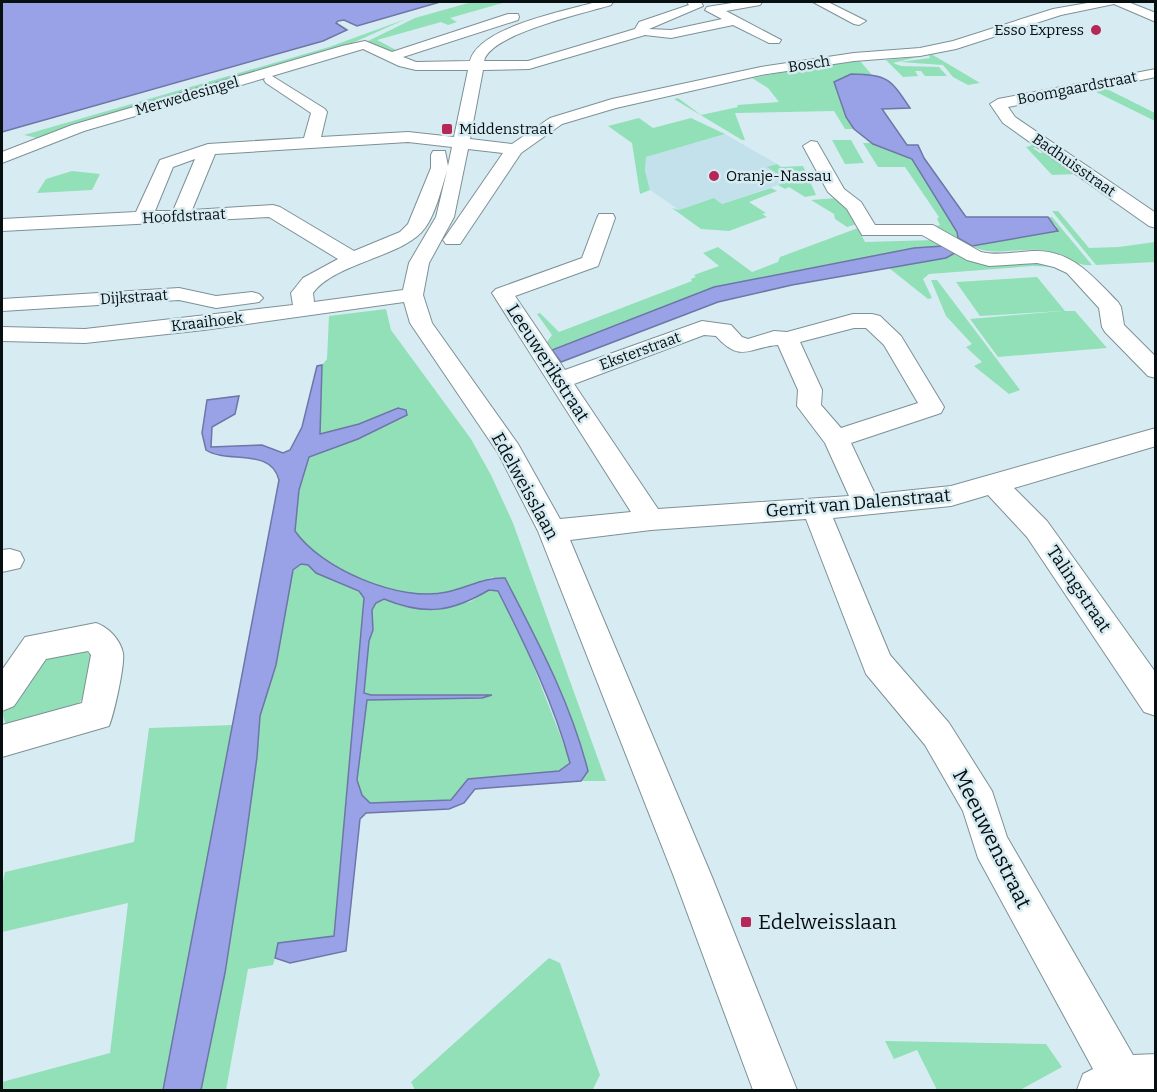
<svg xmlns="http://www.w3.org/2000/svg" width="1157" height="1092" font-family="Bitter,serif">
<style>
.built{fill:#c3e1eb}
.green{fill:#91e0b7}
.water{fill:#99a2e7;stroke:#6e76a7;stroke-width:1.5;fill-rule:evenodd}
.lines{fill:none;stroke-linecap:round;stroke-linejoin:round}
.minor-casing{stroke:#7d9096;stroke-width:2}
.minor{fill:#fff;fill-rule:evenodd}
.poi-dot{fill:#b62758;stroke:#d7ecf2;stroke-width:2}
.labels{text-anchor:middle;stroke-width:5;stroke-linejoin:round;paint-order:stroke}
.far-poi-label{font-size:15px;fill:#080f11;stroke:#d7ecf2;text-anchor:start}
.far-street-label{font-size:15px;fill:#080f11;stroke:#d7ecf2}
.street-label{font-size:18px;fill:#080f11;stroke:#d7ecf2}
.near-street-label{font-size:21px;fill:#080f11;stroke:#d7ecf2}
.near-poi-label{font-size:21px;fill:#080f11;stroke:#d7ecf2;text-anchor:start}
</style>
<rect width="100%" height="100%" fill="#d7ecf2"/>
<polygon class="built" points="725,134 777,164 768,167 790,181 722,204 714,198 679,210 650,190 645,171 646,157"/>
<g class="green">
<polygon points="472,2 506,2 450,18 457,22 448,25 441,22 377,40 398,51 394,54 366,42 415,18"/>
<polygon points="406,19 348,45 37,138 24,135 329,47"/>
<polygon points="929,55 933,55 980,83 968,85 953,77 943,65 900,62 930,58"/>
<polygon points="918,57 893,63 901,66 939,67 947,76 925,76 921,71 915,71 918,76 903,77 886,60"/>
<polygon points="860,61 872,75 851,74 835,82 846,117 854,129 845,129 834,111 735,113 745,140 742,140 674,99 678,98 701,115 738,107 737,105 779,102 768,88 752,78 803,68"/>
<polygon points="1101,86 1155,113 1155,121 1090,89"/>
<polygon points="639,118 653,128 691,118 725,134 646,157 645,171 650,190 640,194 632,143 608,126"/>
<polygon points="832,140 851,140 864,163 845,164"/>
<polygon points="863,143 871,143 912,159 957,232 958,238 936,226 940,225 937,219 939,217 905,167 878,167"/>
<polygon points="1033,145 1036,147 1033,148 1040,153 1044,152 1077,174 1052,175 1026,147"/>
<polygon points="777,164 781,167 803,166 816,195 805,197 789,187 785,189 778,185 789,181 767,167"/>
<polygon points="72,171 100,174 92,190 37,193 46,179"/>
<polygon points="771,188 777,191 749,202 766,213 762,214 767,217 729,231 701,229 672,208 679,210 714,198 722,204"/>
<polygon points="837,198 852,213 857,224 847,227 835,219 834,214 811,200"/>
<polygon points="1052,211 1058,211 1089,248 1119,247 1155,242 1155,262 1096,265"/>
<path d="M1048,217h4l40,48c-16,2 -36,-13 -54,-15 -22,-2 -45,7 -66,-4l85,-19z"/>
<polygon points="858,228 865,242 935,240 943,246 914,248 714,287 552,350 547,342 552,335 537,314 540,313 559,332 692,281 691,279 696,277 694,275 719,266 703,253 718,247 752,272 778,262 780,257"/>
<polygon points="955,253 971,261 1035,262 1058,267 1033,266 929,274 923,279 932,298 928,299 889,268 946,258"/>
<polygon points="1037,277 1065,311 1075,311 1107,348 998,357 970,319 1062,311 980,316 956,282"/>
<polygon points="931,280 937,280 1020,390 1009,394 974,366 982,362 966,347 972,344 946,316"/>
<path d="M386,309l5,21 80,109 20,36 22,48 93,258h-25l7,-10 -95,-194c-21,7 -45,19 -68,18 -43,-4 -105,-27 -130,-64l4,-41 10,-33 49,-18 45,-21 -5,-10 -39,16 -39,10 2,-69 5,-6 2,-43z"/>
<polygon points="301,564 308,565 316,573 359,591 364,598 334,937 279,943 273,965 248,969 226,1090 201,1090 225,973 257,757 260,716 276,665 290,574"/>
<polygon points="489,590 498,591 526,647 571,763 559,771 469,779 451,800 370,803 362,795 357,780 367,700 482,698 491,695 371,695 364,693 369,641 373,630 372,610 376,603 384,599 410,608 470,602"/>
<polygon points="84,650 92,656 85,695 77,706 6,725 2,713 14,701 40,662 54,654"/>
<polygon points="233,725 163,1090 2,1090 2,1082 110,1053 128,903 2,932 2,887 5,872 134,842 149,728"/>
<polygon points="549,958 560,963 600,1075 593,1089 415,1090 411,1082"/>
<polygon points="885,1041 1046,1044 1062,1067 1020,1090 937,1090 917,1050 894,1059"/>
</g>
<g class="water">
<polygon points="2,2 440,2 357,26 344,20 338,21 336,23 347,30 323,41 2,132"/>
<path d="M851,74c37,1 39,4 59,34l-28,1 25,36h11l6,13 42,59h82l10,14 -86,15 -14,-8 -1,-6 -45,-73 -39,-15 -19,-15 -8,-12 -12,-35z"/>
<polygon points="943,246 955,253 946,258 792,285 718,302 561,362 552,350 714,287 914,248"/>
<path d="M322,365l-2,69 39,-10 39,-16 8,2 1,5 -49,24 -49,18 -10,33 -4,41c26,38 106,72 152,61 20,-4 37,-15 58,-14 32,62 66,125 83,193l-7,10 -106,8 -11,14 -15,6 -83,4 -6,6 -14,132 -56,12 -15,-5 3,-15 56,-7 30,-338 -5,-7 -43,-18 -8,-8 -7,-1 -8,6 -17,95 -16,51 -3,41 -12,88 -20,128 -24,117h-38l116,-610c-8,-33 -52,-16 -73,-30l-4,-17 5,-33 32,-4 -4,18 -23,13 -1,20 51,-2 21,8 7,-3 12,-23 15,-61zM489,590l9,1c28,55 56,113 72,172l-11,8 -91,8 -17,21 -81,3 -8,-8 -5,-15 10,-80 115,-2 10,-3h-121l-7,-2 5,-52 4,-11 -1,-20 4,-7 8,-4c41,17 68,13 105,-9z"/>
</g>
<g class="lines">
<defs>
<g id="minor">
<path d="M596,2h17l-2,3c-26,8 -121,29 -127,56h44l107,-32 4,-7 50,-17 -2,-3h14l2,4 -54,23 22,1 51,-11 -17,-9 2,-3 31,-5h24l-2,3 -34,6 55,29 -2,3h-10l-36,-18 -62,13 -26,-3 -116,34 -46,1 -13,69 42,5 38,-26 62,-19 149,-32 93,-14 66,-5 33,-7 100,-32 40,-7h35l28,11v9l-42,-18 -53,11 -105,34 -36,7 -66,5 -93,14 -145,33 -54,16 -41,29 -61,91h-14l-3,-4 60,-87 -35,-4 -14,68 -25,46 -6,32 9,28 86,121 42,75 71,-7 -139,-219 4,-4 86,-31 15,-40 2,-4h14l2,4 -17,48 -83,30 50,74 137,-49 29,4 11,12 6,2 26,-8 13,1 66,-18h19l8,2 21,20 43,71 -3,6 -90,30 24,51 76,-8 205,-58v18l-142,42 33,33 109,152v43l-12,-4 -117,-175 -39,-42 -37,11 -118,12 57,137 59,68 43,68 15,46 126,218 23,-1v36h-79l6,-16 10,-5 -115,-211 -15,-47 -38,-66 -59,-71 -60,-155 -155,11 -81,10 142,337 85,213h-44l-79,-213 -136,-346 -40,-78 -88,-130 -6,-21 -200,28 -119,13 -83,-2v-14l83,2 208,-24 -2,-12 12,-15 35,-19 -69,-42 -267,14v-12l134,-7 24,-52 48,-16 96,-6 7,-25 -45,-30 -2,-3 1,-2 -181,53 -82,32v-11l70,-27 270,-79 23,-5 27,11 116,-38h10l1,3 -1,3 -115,37 13,5 54,-1c9,-34 95,-50 126,-59zM363,49l36,17 17,4h52l-14,67 -46,-5 -87,5 6,-25 -2,-3 -53,-33zM408,142l44,5 -4,19 -3,-15h-12l-2,4v13l-23,56 -8,8 -46,19 -74,-44 -7,-2 -81,5 23,-56zM195,159l-22,52h-18l18,-44zM447,171l-11,46 -27,46 -6,27 -89,12 -1,-9c21,-30 93,-37 112,-65 11,-15 16,-39 22,-57zM854,328h12l18,17 34,58 -77,25 -20,-23 1,-15 -22,-48zM704,335l12,1c25,28 34,11 62,9l20,45 -1,16 28,37 24,53 -191,13 -84,-125z"/>
<polygon points="813,2 828,2 866,21 859,25 854,24"/>
<polygon points="1156,69 1156,77 1008,107 1015,117 1156,213 1156,228 1149,226 1003,123 990,104 998,99"/>
<path d="M811,141l6,1 27,47 17,13 14,23h58l48,27c16,4 35,0 51,-1 40,-2 61,26 86,51l3,5 3,18 32,32v21l-8,-2 -43,-44 -3,-5 -3,-19 -32,-35 -13,-6 -17,-4 -48,3 -22,-6 -45,-25h-60l-15,-26 -19,-17 -25,-46z"/>
<polygon points="179,288 216,296 252,292 259,294 263,298 259,302 216,308 179,300 2,311 2,299"/>
<polygon points="10,549 20,552 24,560 20,568 2,572 2,550"/>
<path d="M96,623c12,4 24,16 27,30 2,12 -9,61 -14,73l-107,31v-32l80,-22 9,-48 -3,-4 -42,8 -32,47 -12,5v-41l23,-33z"/>
</g>
</defs>
<use href="#minor" class="minor-casing"/>
<use href="#minor" class="minor"/>
</g>
<g class="poi-dot">
<circle cx="1096" cy="30" r="6"/>
<rect x="441" y="123" width="12" height="12" rx="3"/>
<circle cx="714" cy="176" r="6"/>
<rect x="740" y="916" width="12" height="12" rx="3"/>
</g>
<g class="labels">
<g class="far-poi-label">
<text x="1084" y="35" text-anchor="end">Esso Express</text>
<text x="459" y="134">Middenstraat</text>
<text x="726" y="181">Oranje-Nassau</text>
</g>
<g class="far-street-label">
<text transform="translate(809 64) rotate(-9)" y="5">Bosch</text>
<text transform="translate(1077 88) rotate(-11)" y="5">Boomgaardstraat</text>
<text transform="translate(187 96) rotate(-16)" y="5">Merwedesingel</text>
<text transform="translate(1074 165) rotate(35)" y="5">Badhuisstraat</text>
<text transform="translate(184 216) rotate(-3)" y="5">Hoofdstraat</text>
<text transform="translate(134 297) rotate(-4)" y="5">Dijkstraat</text>
<text transform="translate(207 322) rotate(-7)" y="5">Kraaihoek</text>
<text transform="translate(640 351) rotate(-20)" y="5">Eksterstraat</text>
</g>
<g class="street-label">
<text transform="translate(548 363) rotate(57)" y="6">Leeuwerikstraat</text>
<text transform="translate(525 486) rotate(61)" y="6">Edelweisslaan</text>
<text transform="translate(858 503) rotate(-5)" y="6">Gerrit van Dalenstraat</text>
<text transform="translate(1079 589) rotate(56)" y="6">Talingstraat</text>
</g>
<g class="near-street-label">
<text transform="translate(992 839) rotate(64)" y="7">Meeuwenstraat</text>
</g>
<g class="near-poi-label">
<text x="758" y="929">Edelweisslaan</text>
</g>
</g>
<rect width="1157" height="1092" fill="none" stroke="#080f11" stroke-width="6"/>
</svg>
